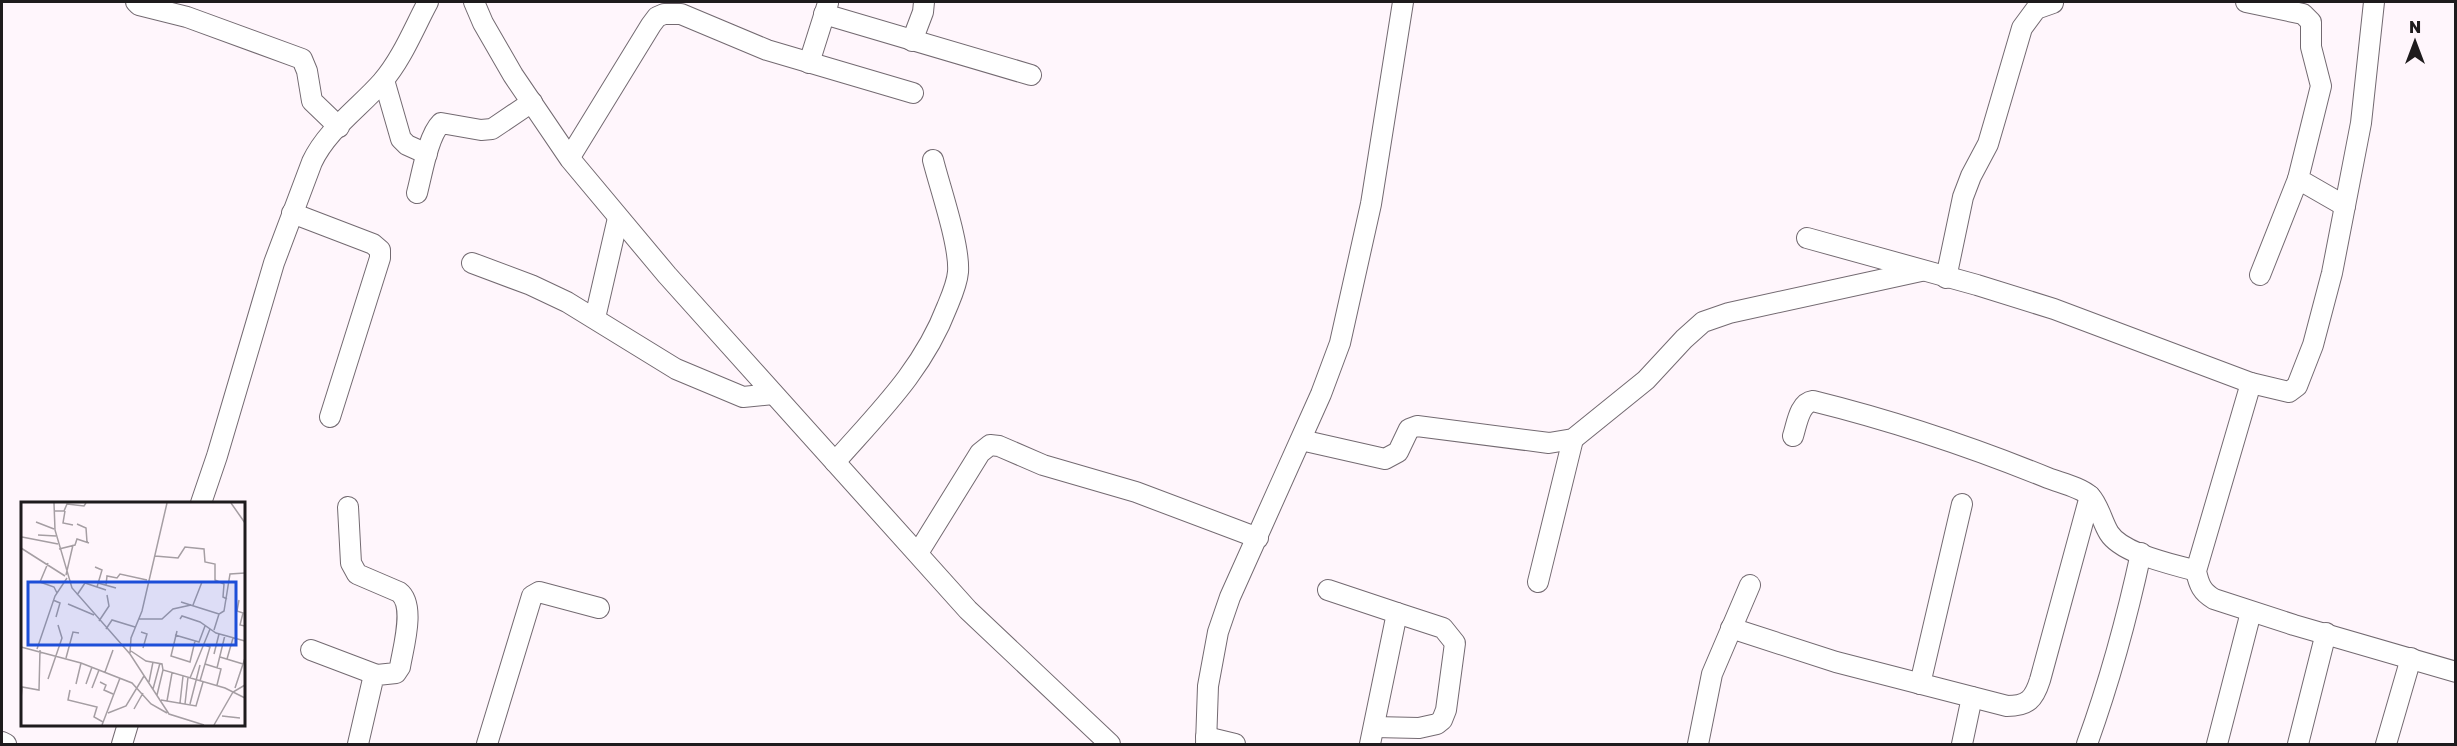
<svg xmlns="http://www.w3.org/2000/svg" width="2457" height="746" font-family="'Golos Text',sans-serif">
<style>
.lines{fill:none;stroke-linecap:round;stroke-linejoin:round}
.minor-casing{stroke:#736a71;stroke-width:22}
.minor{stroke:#fff;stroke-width:20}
.inset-road{fill:none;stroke:#a59ea3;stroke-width:1.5}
.view{fill:#1d4ed8;fill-opacity:0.15;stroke:#1d4ed8;stroke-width:3}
.inset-edge{fill:none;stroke:#1e1b1d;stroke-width:3}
</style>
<rect width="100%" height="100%" fill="#fff6fc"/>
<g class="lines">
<defs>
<g id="minor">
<polyline points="136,2 139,5 187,17 302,59 307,71 312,101 339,127"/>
<polyline points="474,2 483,23 513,75 570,159 667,275 968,610 1110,744"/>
<polyline points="2246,2 2303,14 2311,22 2311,47 2321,86 2298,179 2345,206"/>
<polyline points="824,14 1031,75"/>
<polyline points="912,41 923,12 924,2"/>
<polyline points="809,63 828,3"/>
<polyline points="384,80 401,139 407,145 427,154"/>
<polyline points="570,157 651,25 657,17 664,14 681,14 767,50 913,93"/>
<path d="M417,193c5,-19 11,-57 24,-70l40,7 11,-1 40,-27"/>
<polyline points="292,213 373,244 380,250 380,258 330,417"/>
<polyline points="1807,238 1977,285 2054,309 2251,383 2289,392 2297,386 2313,345 2332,273 2361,123 2374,2"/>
<polyline points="472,263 531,285 567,302 676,369 743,397 773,394"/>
<polyline points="2260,275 2298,179"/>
<polyline points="1946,278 1963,197 1971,176 1988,144 2022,28 2036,9 2053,3"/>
<polyline points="595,318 618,218"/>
<path d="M2251,383l-55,188c3,14 6,21 18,28l80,26 162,47"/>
<path d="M1793,436c4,-12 6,-33 20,-35 77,19 161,47 235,77 13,5 32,9 42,18 9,9 12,26 19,37 13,21 64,31 87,38"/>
<polyline points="1301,440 1385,459 1398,452 1409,429 1417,426 1549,443 1573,439 1646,380 1684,339 1703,322 1729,313 1921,271"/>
<path d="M835,462c44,-50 88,-92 112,-155 5,-12 10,-23 11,-35 2,-27 -18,-84 -25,-112"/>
<path d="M201,503l16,-47 57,-193 38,-101c15,-32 47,-54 70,-80 20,-23 32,-54 46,-80"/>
<path d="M348,507l3,56 6,11 42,18c17,13 4,56 1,75l-4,6 -19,2 -4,4 -15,65"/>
<polyline points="918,553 980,453 990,445 999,446 1043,465 1136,492 1258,538"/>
<polyline points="1538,582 1573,439"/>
<polyline points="1328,590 1397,613 1370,744"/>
<path d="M1731,628l105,34 171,44c21,0 27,-7 33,-26l50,-184"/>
<polyline points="311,650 377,675"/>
<polyline points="1920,684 1962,504"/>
<polyline points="1374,727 1419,728 1437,724 1442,720 1446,710 1455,643 1443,628 1397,613"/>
<polyline points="1206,737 1235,744"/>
<polyline points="2,742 6,744"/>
<polyline points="122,744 128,724"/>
<polyline points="487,744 532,596 539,592 599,608"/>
<polyline points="1206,744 1208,686 1218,632 1230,597 1321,394 1340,343 1371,204 1403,2"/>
<polyline points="1698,744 1712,674 1750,585"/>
<polyline points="1962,744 1972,697"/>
<path d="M2087,744c22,-61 40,-126 54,-191"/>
<polyline points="2217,744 2251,612"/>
<polyline points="2298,744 2326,633"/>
<polyline points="2386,744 2411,658"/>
</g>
</defs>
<use href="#minor" class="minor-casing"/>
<use href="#minor" class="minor"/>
</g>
<g transform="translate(21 502)">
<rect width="224" height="224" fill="#fff6fc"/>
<path class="inset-road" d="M33,1l1,27 17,58 58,66 39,60 35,11M210,1l14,20M33,9h10l3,-7 17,2 2,-3M44,9l-2,12 10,2M15,20l18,7M56,22l9,4 1,14M17,33l18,1M1,35l36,7M0,46l44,28M38,47l16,-4 2,-6 12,4M134,54l23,2 7,-11 19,2 1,13 10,2v16l9,4 -1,13 4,2M27,61l-8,19 14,5 3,6M74,65l7,3 -5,17M45,73l7,-30M77,81l18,5M85,83l1,-9 10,2 3,-4 27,6M56,93l8,-12 21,7M32,98l7,3 -4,14M218,98l-2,11 6,2 -3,12 5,1M160,100l38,12M47,102l26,11M172,103l9,-23M118,117h23l11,-10 18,-4M159,117l2,-3 18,6 16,11 29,8M78,119l10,-15 -2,-11M85,127l6,-9 23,7M193,128l5,-16 5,-3 6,-37 15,-1M156,129l-6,25 19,6 5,-21M120,130l6,2 -4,14M154,133l24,7 6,-16M0,145l60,16 51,20 19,21 16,9M16,147l18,-53 12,-18M110,149l15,10 16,3 1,6 62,18 20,10M109,151l1,-15 11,-27 25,-108M193,152l5,-20M199,155l23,7M45,156l7,-26 6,1M206,157l6,-21M184,162l16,5 -4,16M196,166l8,-33M84,170l8,-22M169,176l20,-49M27,177l14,-41 -4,-13M179,179l10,-34 -5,-2M79,180l6,3 -2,5 9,4M128,180l4,-20M55,182l5,-21M65,182l6,-17M71,186l7,-18M214,186l10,-30M132,187l7,-26M49,188l-2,10 29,7 -3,10 9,5M136,193l6,-25M0,197l1,-12 17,3 1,-40M140,198l35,6 7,-24M146,199l5,-28M159,201l3,-27M164,202l3,-27M169,202l10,-39M113,207l9,-16M87,211l18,-7 18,-30M201,214l18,2M81,223l18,-47M193,223l19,-33 12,-7"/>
<path class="view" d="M7,80h208v63h-208z"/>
<rect width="224" height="224" class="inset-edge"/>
</g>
<rect width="2457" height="746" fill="none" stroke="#1e1b1d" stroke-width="6"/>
<g transform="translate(2415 42)" stroke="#fff6fc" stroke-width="4.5" paint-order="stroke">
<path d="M0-4.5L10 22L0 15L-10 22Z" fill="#1e1b1d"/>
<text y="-9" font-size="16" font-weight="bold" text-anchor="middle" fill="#1e1b1d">N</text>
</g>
</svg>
